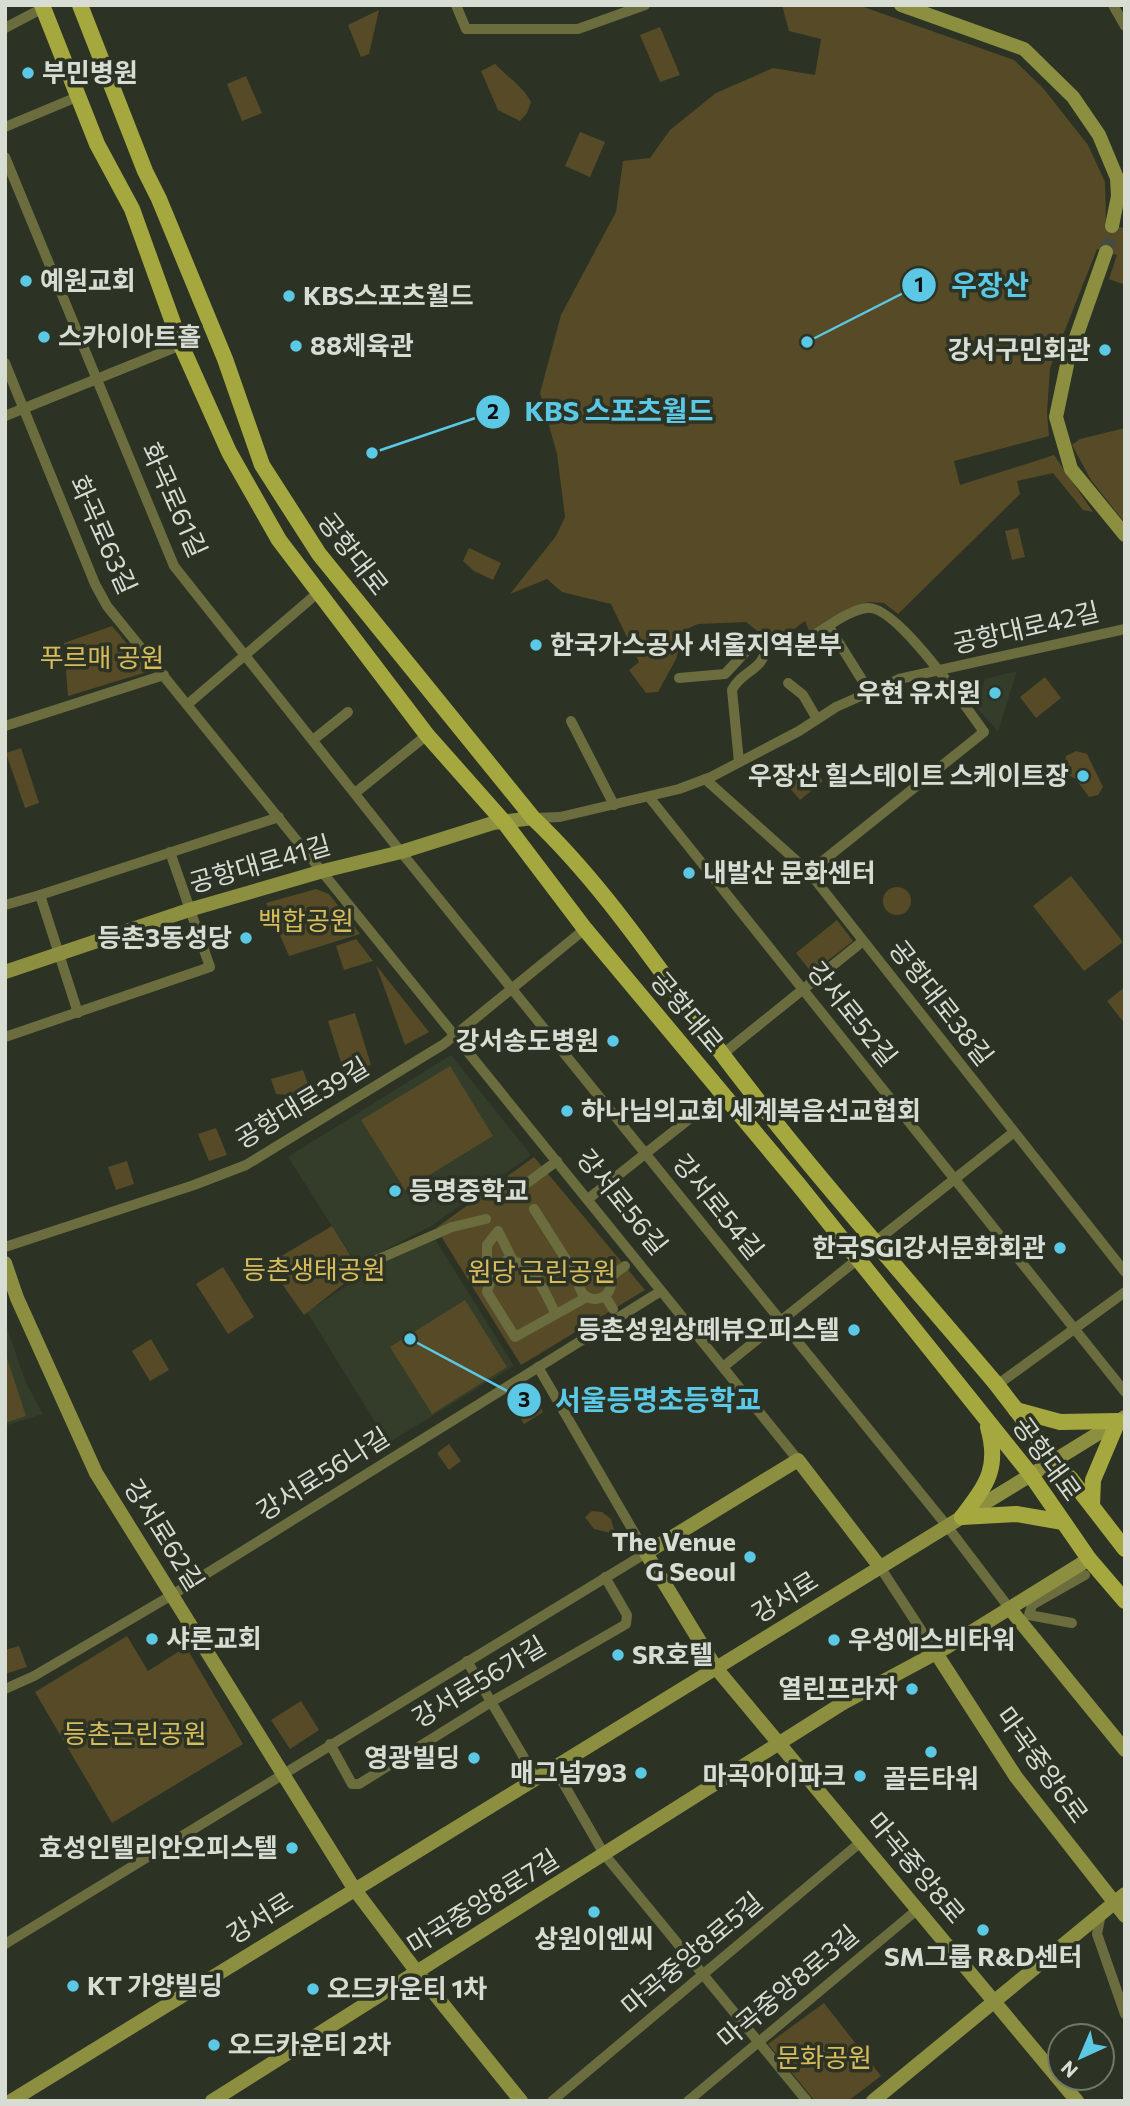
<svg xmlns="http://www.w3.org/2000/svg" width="1130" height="2106" font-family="Commissioner,'Noto Sans KR',sans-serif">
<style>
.built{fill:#333d29}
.green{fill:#564b26}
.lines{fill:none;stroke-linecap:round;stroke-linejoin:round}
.secondary-tunnel{stroke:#464c3f;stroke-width:14;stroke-dasharray:14 7;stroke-linecap:butt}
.street{stroke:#6b6d3e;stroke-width:10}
.secondary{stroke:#8c8f40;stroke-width:14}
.primary{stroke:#a5a83f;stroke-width:16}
.poi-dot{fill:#5bc8e6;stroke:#2c3325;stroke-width:2.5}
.labels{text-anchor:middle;stroke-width:7;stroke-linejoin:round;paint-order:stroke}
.poi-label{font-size:26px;font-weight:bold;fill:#d8ddd4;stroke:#2c3325;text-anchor:start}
.street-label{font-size:26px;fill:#d8ddd4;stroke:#2c3325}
.park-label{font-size:26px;fill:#d8bc5c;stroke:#2c3325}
.leader{fill:none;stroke:#5bc8e6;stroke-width:2.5}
.callout-dot{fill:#5bc8e6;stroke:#2c3325;stroke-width:2.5}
.mark-label{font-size:21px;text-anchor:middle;font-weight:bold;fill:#111}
.callout-label{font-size:28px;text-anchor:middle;font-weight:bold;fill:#5bc8e6;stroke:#2c3325;stroke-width:7;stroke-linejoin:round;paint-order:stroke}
</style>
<rect width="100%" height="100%" fill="#2c3325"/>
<g class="built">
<polygon points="1017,671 998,731 976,707 985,679"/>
<polygon points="451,1055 531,1155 433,1225 357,1265 288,1157"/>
<polygon points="430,1231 514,1366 388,1443 307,1312"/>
<polygon points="5,1322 26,1383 43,1414 5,1426"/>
</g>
<g class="green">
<polygon points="782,5 858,5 1014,60 1043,88 1088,145 1105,182 1106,224 1123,228 1125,219 1125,285 1109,279 1117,255 1097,249 1050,368 1047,413 1049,436 954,461 960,485 1054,455 1093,512 1083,510 1053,473 1017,481 1020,494 898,614 884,603 868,602 810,633 805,621 774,644 746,622 698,624 685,630 676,659 658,692 646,693 629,670 639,662 611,604 562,592 547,579 510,594 556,536 565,517 557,454 540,393 561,315 616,212 623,161 650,158 670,130 716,93 773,68 815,75 821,39 789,31"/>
<polygon points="379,10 369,54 361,57 348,25"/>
<polygon points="660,27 680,75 660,82 640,35"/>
<path d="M495,64c13,14 27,21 36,38l-4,11 -7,8 -22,-11 -17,-39z"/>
<polygon points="246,76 262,113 242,121 227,84"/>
<polygon points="580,132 605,142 590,177 565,166"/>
<polygon points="1125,428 1125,523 1091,480 1072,445 1080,439"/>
<polygon points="1018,528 1025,557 1012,560 1005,531"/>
<polygon points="469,548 501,563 493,580 474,571 463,561"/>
<polygon points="112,626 150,671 68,696 64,643"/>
<polygon points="1045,677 1061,698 1036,718 1020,697"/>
<polygon points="21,748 39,803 25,808 6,753"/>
<polygon points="1076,751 1087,754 1103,787 1098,795 1089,797 1076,779 1064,773 1066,756"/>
<polygon points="805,760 823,781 800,800 782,779"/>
<polygon points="1071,876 1123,942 1084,971 1033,906"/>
<circle cx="897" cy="901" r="14"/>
<polygon points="316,889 329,894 360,934 289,956 266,903"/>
<polygon points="837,920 853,941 812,973 796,953"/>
<polygon points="356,939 373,961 344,970 336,946"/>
<polygon points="376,965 429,1032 405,1045"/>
<polygon points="1125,987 1125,1024 1107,1001"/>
<polygon points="355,1013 371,1065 344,1072 328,1021"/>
<polygon points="450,1066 493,1136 405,1190 361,1120"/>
<polygon points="303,1070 310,1090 305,1091 302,1102 293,1107 287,1095 276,1094 271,1079"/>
<polygon points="216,1128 227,1155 209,1161 198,1134"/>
<polygon points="534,1157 645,1290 521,1365 436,1228"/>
<polygon points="127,1161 134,1184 116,1190 108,1167"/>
<polygon points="332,1226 360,1271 304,1315 268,1264"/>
<polygon points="223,1267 254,1317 228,1334 196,1284"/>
<polygon points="465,1300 507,1367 432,1414 390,1347"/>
<polygon points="151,1339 169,1370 150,1381 132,1351"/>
<polygon points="5,1352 26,1416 5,1423"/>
<polygon points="532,1394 543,1412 524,1424 513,1406"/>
<polygon points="449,1444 461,1461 449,1470 437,1453"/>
<polygon points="592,1511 602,1512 611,1519 615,1534 594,1529 585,1517"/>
<polygon points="127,1636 148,1671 186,1647 243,1744 112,1823 35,1692"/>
<polygon points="19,1646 27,1667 5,1674 5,1650"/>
<polygon points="301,1701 319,1730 290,1749 271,1720"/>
<polygon points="824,2003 881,2076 848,2101 815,2101 768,2044"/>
</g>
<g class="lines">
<polyline class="secondary-tunnel" points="1106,252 1112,226"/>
<g class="street">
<polyline points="456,5 466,29 578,29 645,5"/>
<polyline points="1113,5 1125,26"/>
<polyline points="5,28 43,8"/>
<polyline points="5,127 77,97"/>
<polyline points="5,157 174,566 401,852 947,1526 1010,1609"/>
<polyline points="5,363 95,584 107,606 798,1460"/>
<polyline points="5,416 181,345"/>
<polyline points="829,627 869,691"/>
<path d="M809,638c16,-9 39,-28 58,-30 29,-4 99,99 117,124l-175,140"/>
<path d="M679,678l46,-4 25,-27 11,-4 5,3c-1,24 -25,25 -34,44l7,72"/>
<polyline points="788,683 803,695 817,719"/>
<polyline points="188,704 320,591"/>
<polyline points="571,721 614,805"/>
<polyline points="5,726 164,675"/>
<polyline points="313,740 348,712"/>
<polyline points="705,779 809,872 1125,1272"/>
<polyline points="355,793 427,735"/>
<polyline points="649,797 1125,1392"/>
<polyline points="533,818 560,817 679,789 711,777 799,731 836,707 899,679 1125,629"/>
<polyline points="40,895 279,817"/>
<polyline points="5,905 40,895 78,1013"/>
<polyline points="5,1037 210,967 170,852"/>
<polyline points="724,1053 863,941"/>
<polyline points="523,1186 557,1161"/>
<polyline points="588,1199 722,1093"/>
<polyline points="534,1209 579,1280"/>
<polyline points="875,1242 1014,1132"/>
<polyline points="5,1247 194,1185 246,1165 444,1044 585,929"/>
<circle cx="595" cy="1283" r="16"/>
<polyline points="358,1268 452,1227 486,1219"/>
<polyline points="493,1272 487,1259 487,1245 498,1231 513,1261"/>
<polyline points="610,1277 625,1266"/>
<polyline points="605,1296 613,1309"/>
<path d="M556,1314c-12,-22 -21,-52 -49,-54l-14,12 -6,20 28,45 72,-40"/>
<polyline points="723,1367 858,1259"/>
<polyline points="997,1385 1125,1292"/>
<polyline points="880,1567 936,1653"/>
<polyline points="1072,1623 1029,1615 1032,1605 1085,1575"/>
<polyline points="467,1661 536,1778"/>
<polyline points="5,1689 34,1676 172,1595 661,1291"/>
<polyline points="330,1744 352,1784 359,1784 491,1702 621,1627 626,1624 627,1615 605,1577"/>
<polyline points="554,1767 604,1854 807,2101"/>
<polyline points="1101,1914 1097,1934 1125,2014"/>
<polyline points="5,1944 646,1553 538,1367"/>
<polyline points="552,2101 862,1841"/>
<polyline points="688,2101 918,1909"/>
</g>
<g class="secondary">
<polyline points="901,5 1024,49 1073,97 1099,135 1117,178 1118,196 1112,226"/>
<polyline points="1106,252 1068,360 1056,417 1071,469 1125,535"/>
<polyline points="5,972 192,909 323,871 401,852 493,823 533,818"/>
<polyline points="5,1263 17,1298 96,1473 355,1890 417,1972 521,2101"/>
<polyline points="880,1567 798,1460 646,1553 716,1668 1077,2101"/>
<polyline points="1010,1609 1125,1750"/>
<polyline points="936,1653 1016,1777 1125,1916"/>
<polyline points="11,2101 1125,1417"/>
<polyline points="212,2101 843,1703 947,1647 1089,1559"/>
<polyline points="873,2101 1125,1894"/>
</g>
<g class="primary">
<polyline points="42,5 97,144 132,209 181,345 229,452 279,540 427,735 504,822 585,929 798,1184 1031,1475 1089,1559 1125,1601"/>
<path d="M80,5l65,166 14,28 66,160 37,106 57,89 214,264c78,74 136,168 202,253 83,108 174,210 262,314l40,52 14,26 19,15 55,71"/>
<polyline points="1016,1410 1060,1422 1118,1421 1093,1480 1092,1505"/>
<path d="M962,1517c24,-32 38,-48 26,-90"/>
<polyline points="962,1517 1016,1514 1063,1522"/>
</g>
</g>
<g class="poi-dot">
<circle cx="28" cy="73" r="7"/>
<circle cx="26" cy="281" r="7"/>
<circle cx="289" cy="296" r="7"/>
<circle cx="44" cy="337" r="7"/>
<circle cx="296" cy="346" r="7"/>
<circle cx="1105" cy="350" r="7"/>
<circle cx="536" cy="645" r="7"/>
<circle cx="995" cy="693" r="7"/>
<circle cx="1083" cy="776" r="7"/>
<circle cx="689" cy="873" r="7"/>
<circle cx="246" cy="938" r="7"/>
<circle cx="613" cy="1041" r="7"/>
<circle cx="567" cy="1111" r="7"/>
<circle cx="395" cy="1191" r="7"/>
<circle cx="1060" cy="1248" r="7"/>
<circle cx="854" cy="1330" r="7"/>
<circle cx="750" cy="1557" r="7"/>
<circle cx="152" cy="1639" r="7"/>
<circle cx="834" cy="1640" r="7"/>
<circle cx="618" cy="1655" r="7"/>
<circle cx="912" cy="1689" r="7"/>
<circle cx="931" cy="1752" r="7"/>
<circle cx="474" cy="1758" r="7"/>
<circle cx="641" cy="1773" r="7"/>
<circle cx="860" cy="1776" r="7"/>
<circle cx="292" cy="1848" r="7"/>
<circle cx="594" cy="1912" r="7"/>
<circle cx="983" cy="1930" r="7"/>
<circle cx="73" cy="1986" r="7"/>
<circle cx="313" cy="1989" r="7"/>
<circle cx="214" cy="2045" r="7"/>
</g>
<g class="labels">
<g class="poi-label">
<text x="42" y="82">부민병원</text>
<text x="40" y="290">예원교회</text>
<text x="303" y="305">KBS스포츠월드</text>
<text x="58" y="346">스카이아트홀</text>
<text x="310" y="355">88체육관</text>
<text x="1091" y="359" text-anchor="end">강서구민회관</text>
<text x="550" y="654">한국가스공사 서울지역본부</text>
<text x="981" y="702" text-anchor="end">우현 유치원</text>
<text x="1069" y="785" text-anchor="end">우장산 힐스테이트 스케이트장</text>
<text x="703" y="882">내발산 문화센터</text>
<text x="232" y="947" text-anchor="end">등촌3동성당</text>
<text x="599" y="1050" text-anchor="end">강서송도병원</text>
<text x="581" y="1120">하나님의교회 세계복음선교협회</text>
<text x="409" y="1200">등명중학교</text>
<text x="1046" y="1257" text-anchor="end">한국SGI강서문화회관</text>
<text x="840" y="1339" text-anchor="end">등촌성원상떼뷰오피스텔</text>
<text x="736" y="1551" text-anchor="end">The Venue<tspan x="736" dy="30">G Seoul</tspan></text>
<text x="166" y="1648">샤론교회</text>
<text x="848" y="1649">우성에스비타워</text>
<text x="632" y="1664">SR호텔</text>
<text x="898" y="1698" text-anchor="end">열린프라자</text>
<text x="460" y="1767" text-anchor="end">영광빌딩</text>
<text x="627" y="1782" text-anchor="end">매그넘793</text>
<text x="846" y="1785" text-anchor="end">마곡아이파크</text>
<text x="931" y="1788" text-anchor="middle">골든타워</text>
<text x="278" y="1857" text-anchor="end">효성인텔리안오피스텔</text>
<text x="594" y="1948" text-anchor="middle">상원이엔씨</text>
<text x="983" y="1966" text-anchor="middle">SM그룹 R&amp;D센터</text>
<text x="87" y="1995">KT 가양빌딩</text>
<text x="327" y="1998">오드카운티 1차</text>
<text x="228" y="2054">오드카운티 2차</text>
</g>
<g class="street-label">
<text transform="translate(174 500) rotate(66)" y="9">화곡로61길</text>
<text transform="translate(103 535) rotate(66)" y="9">화곡로63길</text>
<text transform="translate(353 554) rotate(52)" y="9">공항대로</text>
<text transform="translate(1026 628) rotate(-13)" y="9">공항대로42길</text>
<text transform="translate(260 864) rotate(-16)" y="9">공항대로41길</text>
<text transform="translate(941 1003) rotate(52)" y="9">공항대로38길</text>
<text transform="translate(687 1012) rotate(50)" y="9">공항대로</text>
<text transform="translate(852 1014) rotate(51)" y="9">강서로52길</text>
<text transform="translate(302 1103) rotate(-31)" y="9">공항대로39길</text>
<text transform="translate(622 1202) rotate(51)" y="9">강서로56길</text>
<text transform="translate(718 1207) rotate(51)" y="9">강서로54길</text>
<text transform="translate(1047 1459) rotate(54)" y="9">공항대로</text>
<text transform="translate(323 1474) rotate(-32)" y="9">강서로56나길</text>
<text transform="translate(164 1535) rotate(58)" y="9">강서로62길</text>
<text transform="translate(785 1597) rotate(-32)" y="9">강서로</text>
<text transform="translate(479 1682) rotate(-31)" y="9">강서로56가길</text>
<text transform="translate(1042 1765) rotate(54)" y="9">마곡중앙6로</text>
<text transform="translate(916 1868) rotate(50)" y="9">마곡중앙8로</text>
<text transform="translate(483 1902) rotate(-32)" y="9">마곡중앙8로7길</text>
<text transform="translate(260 1918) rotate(-32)" y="9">강서로</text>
<text transform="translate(692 1954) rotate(-40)" y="9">마곡중앙8로5길</text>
<text transform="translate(788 1987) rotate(-40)" y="9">마곡중앙8로3길</text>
</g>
<g class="park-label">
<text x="102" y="667">푸르매 공원</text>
<text x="306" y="930">백합공원</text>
<text x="314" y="1279">등촌생태공원</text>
<text x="542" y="1281">원당 근린공원</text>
<text x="135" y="1743">등촌근린공원</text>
<text x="824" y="2067">문화공원</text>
</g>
</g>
<path class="leader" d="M807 342L919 285M372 453L493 412M410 1339L524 1400"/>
<g class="callout-dot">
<circle cx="807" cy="342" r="7"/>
<circle cx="372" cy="453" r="7"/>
<circle cx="410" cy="1339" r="7"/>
<circle cx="919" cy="285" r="18"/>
<circle cx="493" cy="412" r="18"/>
<circle cx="524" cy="1400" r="18"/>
</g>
<g class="mark-label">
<text x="919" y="292">1</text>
<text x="493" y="419">2</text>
<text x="524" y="1407">3</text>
</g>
<g class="callout-label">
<text x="990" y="295">우장산</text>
<text x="619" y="421">KBS 스포츠월드</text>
<text x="658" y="1410">서울등명초등학교</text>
</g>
<rect width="1130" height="2106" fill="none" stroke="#d8ddd4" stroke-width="14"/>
<g transform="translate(1081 2057) rotate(224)"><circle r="33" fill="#2c3325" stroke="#71776b" stroke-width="2"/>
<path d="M0-5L12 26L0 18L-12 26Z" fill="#5bc8e6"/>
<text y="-10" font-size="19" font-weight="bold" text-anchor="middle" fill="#d8ddd4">N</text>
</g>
</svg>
